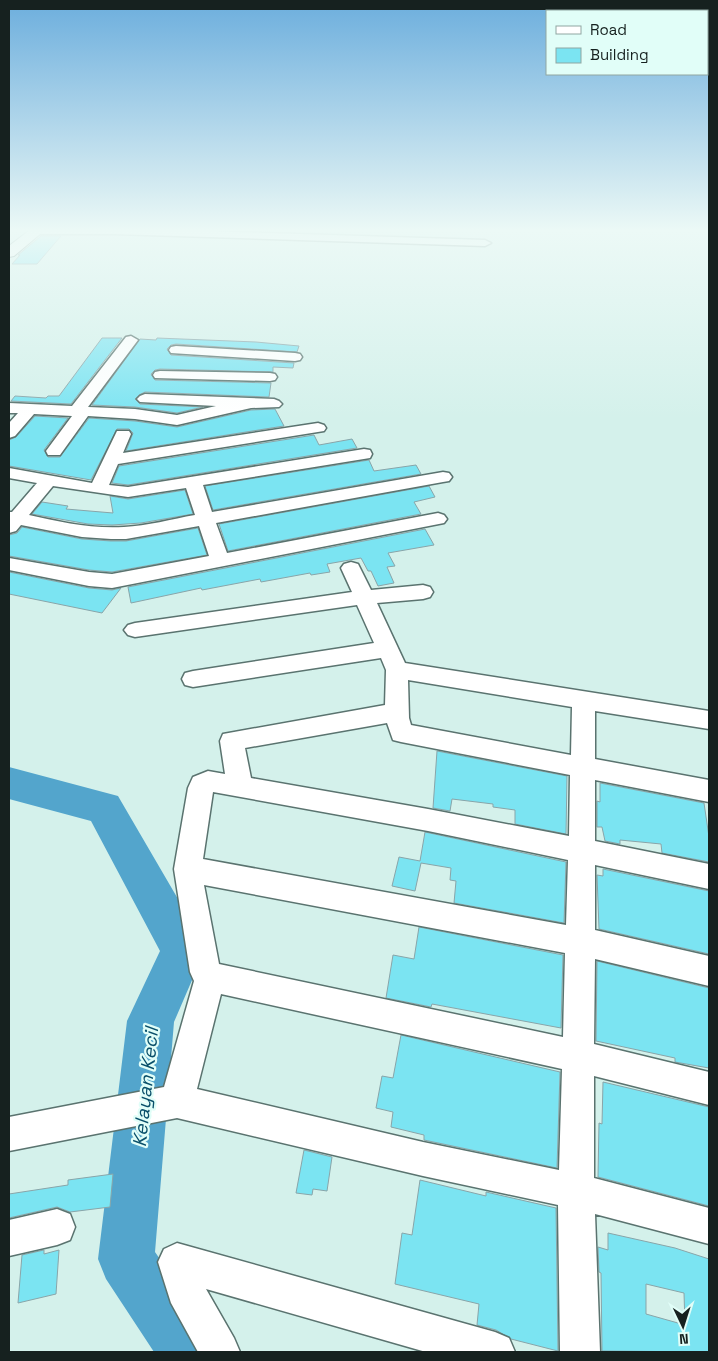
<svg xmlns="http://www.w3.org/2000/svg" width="718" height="1361" font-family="'Space Grotesk',sans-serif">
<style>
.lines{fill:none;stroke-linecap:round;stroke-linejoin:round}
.river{fill:#53a5cc;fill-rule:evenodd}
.building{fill:#7be4f2;stroke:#89a5a9;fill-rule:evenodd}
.street-casing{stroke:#5a736f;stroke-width:3}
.secondary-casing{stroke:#5a736f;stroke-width:2}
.street{fill:#fff;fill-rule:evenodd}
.secondary{fill:#fff;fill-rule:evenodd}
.labels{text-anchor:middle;stroke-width:4.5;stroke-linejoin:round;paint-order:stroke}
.near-water-label{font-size:19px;font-style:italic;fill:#094f6a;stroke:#e1fef8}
</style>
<rect width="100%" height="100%" fill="#d4f1eb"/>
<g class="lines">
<polygon class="river" points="9,767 118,796 199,935 205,950 174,1022 155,1252 210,1331 219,1352 154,1352 106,1279 98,1259 127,1021 160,951 91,821 9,799"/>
</g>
<g class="building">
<polygon points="41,236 61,236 37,264 12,264 20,255 18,255"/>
<polygon points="102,338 122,338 71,404 11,401 15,396 46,398 48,396 59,396"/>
<polygon points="157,338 256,342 299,346 297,352 176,344 171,345 167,349 171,355 294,363 293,368 273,367 273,372 160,369 155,370 151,374 155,380 271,383 269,397 145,392 139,395 135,399 140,404 203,407 177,413 135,407 92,405 140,339 156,340"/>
<polygon points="275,409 284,426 126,451 133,433 129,429 117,429 91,480 9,466 9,440 16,437 35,416 68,418 44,450 48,457 60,457 89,418 135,421 177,427 251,410"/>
<polygon points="314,435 319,445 352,439 357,448 128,485 112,483 119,466"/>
<polygon points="369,460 374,471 416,465 421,474 213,510 205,486"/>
<polygon points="429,486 435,497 414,502 421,514 228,551 219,524"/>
<polygon points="185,490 193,514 141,523 112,525 88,524 32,514 42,502 68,506 66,509 113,513 110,496 128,499"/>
<polygon points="22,527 82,539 111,541 126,541 198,528 207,555 112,572 89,570 9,556 9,535 17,533"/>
<polygon points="425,529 434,545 388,553 395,566 387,567 394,583 378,586 371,571 368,571 361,558 327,564 330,572 311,575 310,573 261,582 260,579 202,590 201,588 131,603 128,587"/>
<polygon points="9,572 89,588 112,590 121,588 102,613 9,594"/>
<polygon points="437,751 567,776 566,834 515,824 515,810 493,807 493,804 452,799 450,811 433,808"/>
<polygon points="600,783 704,803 709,837 709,862 662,853 661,844 620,840 620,844 605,841 602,827 597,827 597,801 600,802"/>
<polygon points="425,832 566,862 564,923 454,903 456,881 450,880 451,868 421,863 415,891 392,886 399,857 420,861"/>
<polygon points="603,869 709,891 709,954 599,929 597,875 603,876"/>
<polygon points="419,927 563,955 561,1028 432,1004 431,1007 386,998 393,955 414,959"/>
<polygon points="597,961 709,988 709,1068 675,1062 675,1058 596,1041"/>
<polygon points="401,1035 560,1072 557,1168 424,1140 424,1135 391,1127 393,1112 376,1108 382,1076 393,1078"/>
<polygon points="603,1082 709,1107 709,1206 598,1177 599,1123 602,1124"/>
<polygon points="304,1150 332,1157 327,1191 313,1189 312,1195 296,1193"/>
<polygon points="113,1174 110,1207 70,1212 57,1207 9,1218 9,1194 68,1185 68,1180"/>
<polygon points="420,1180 486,1196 486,1192 556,1208 558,1351 511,1339 496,1330 477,1325 479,1304 395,1284 402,1233 412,1235"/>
<path d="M608,1233l67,15 34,11v93l-107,-1 -1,-78 -2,-1 -1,-25 10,3zM646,1284l38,9 1,32 -39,-11z"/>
<polygon points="44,1250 44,1254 59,1250 56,1294 18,1303 22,1255"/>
</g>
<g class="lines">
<defs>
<g id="street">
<polygon points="35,229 143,229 485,240 491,243 485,246 115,234 31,234 30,232 31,230"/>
<polygon points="131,336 138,340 88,407 135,409 177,415 216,406 140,402 137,399 140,396 145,394 274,399 279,401 282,404 279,407 251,408 177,425 135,419 88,416 60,455 48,455 46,451 72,416 34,414 15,436 9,438 9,423 18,413 9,413 9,403 72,406 126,337"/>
<polygon points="176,346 295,353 300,354 302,357 300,360 295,361 171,353 169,350 171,347"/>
<polygon points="160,371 270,373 275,374 277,377 275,380 270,381 155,378 153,375 155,372"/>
<path d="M318,423l6,2 2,3 -2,3 -206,33 -9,21 19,2 236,-38 6,1 2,4 -2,4 -167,27 9,27 231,-40 6,1 3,4 -3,4 -6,1 -227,41 11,30 211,-40 6,2 3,4 -3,4 -332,65 -23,-2 -80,-16v-12l80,14 23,2 97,-18 -10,-30 -73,13h-15l-29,-2 -61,-12 -5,6 -7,2v-21h3l25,-29 -28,-5v-10l83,15 25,-52h12l2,3 -8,19zM53,486l75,11 58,-9 9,27c-23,4 -48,11 -71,12 -33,2 -64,-5 -95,-12z"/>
<path d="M351,562l7,2 13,26 52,-5 7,2 3,5 -3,5 -7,2 -46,4 28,60 304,48v18l-114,-18v48l114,21v22l-114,-22v61l114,23v25l-114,-24v65l114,26v30l-114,-27 -1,85 115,28v33l-115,-29v102l115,30v36l-114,-30 5,138h-40l-2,-147 -135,-29 -246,-58 -168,33v-34l155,-30 30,-106 -4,-9 -16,-103 14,-81 5,-11 15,-6 17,3 -5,-33 3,-7 162,-29 1,-35 -5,-12 -188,29 -8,-2 -3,-6 3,-6 8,-2 181,-28 -17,-38 -222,32 -7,-2 -4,-5 4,-5 7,-2 217,-31 -11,-24 3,-4zM408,680l164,27 -1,48 -160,-30 -2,-7zM387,723l6,17 8,2 169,33 -1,61 -141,-27 -177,-31 -6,-30zM213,792l215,39 140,29 -2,65 -363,-66zM204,885l361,68 -2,84 -344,-73zM221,994l341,75 -3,101 -136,-28 -226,-53z"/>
<polygon points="57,1209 70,1214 75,1227 70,1240 57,1245 9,1256 9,1220"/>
<polygon points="177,1243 495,1332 509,1338 515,1352 426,1352 206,1289 234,1338 240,1352 198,1352 171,1303 158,1262 164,1249"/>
</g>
<polygon id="secondary" points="31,229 46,229 14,256 9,257 9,246"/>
</defs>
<use href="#street" class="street-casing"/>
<use href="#secondary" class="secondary-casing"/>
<use href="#street" class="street"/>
<use href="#secondary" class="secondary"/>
</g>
<linearGradient id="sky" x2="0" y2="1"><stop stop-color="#6caedd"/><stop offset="0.55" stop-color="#ecf9f6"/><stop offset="1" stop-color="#ecf9f6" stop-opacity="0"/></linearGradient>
<rect width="718" height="419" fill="url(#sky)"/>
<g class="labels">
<g class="near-water-label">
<text transform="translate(145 1087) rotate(-84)" y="7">Kelayan Kecil</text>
</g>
</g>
<rect width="718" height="1361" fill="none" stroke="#16211f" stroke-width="20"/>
<rect x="546" y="10" width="162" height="65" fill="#e1fef8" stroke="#90a6a1"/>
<rect x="556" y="26" width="25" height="8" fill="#ffffff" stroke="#90a6a1"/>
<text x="590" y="35" font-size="15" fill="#16211f">Road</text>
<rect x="556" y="48" width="25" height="15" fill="#7be4f2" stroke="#90a6a1"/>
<text x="590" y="60" font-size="15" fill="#16211f">Building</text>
<g transform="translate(683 1326) rotate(176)" stroke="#e1fef8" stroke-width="4" paint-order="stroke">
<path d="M0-4L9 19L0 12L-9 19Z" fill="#16211f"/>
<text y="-8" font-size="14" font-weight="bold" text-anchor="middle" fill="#16211f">N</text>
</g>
</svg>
